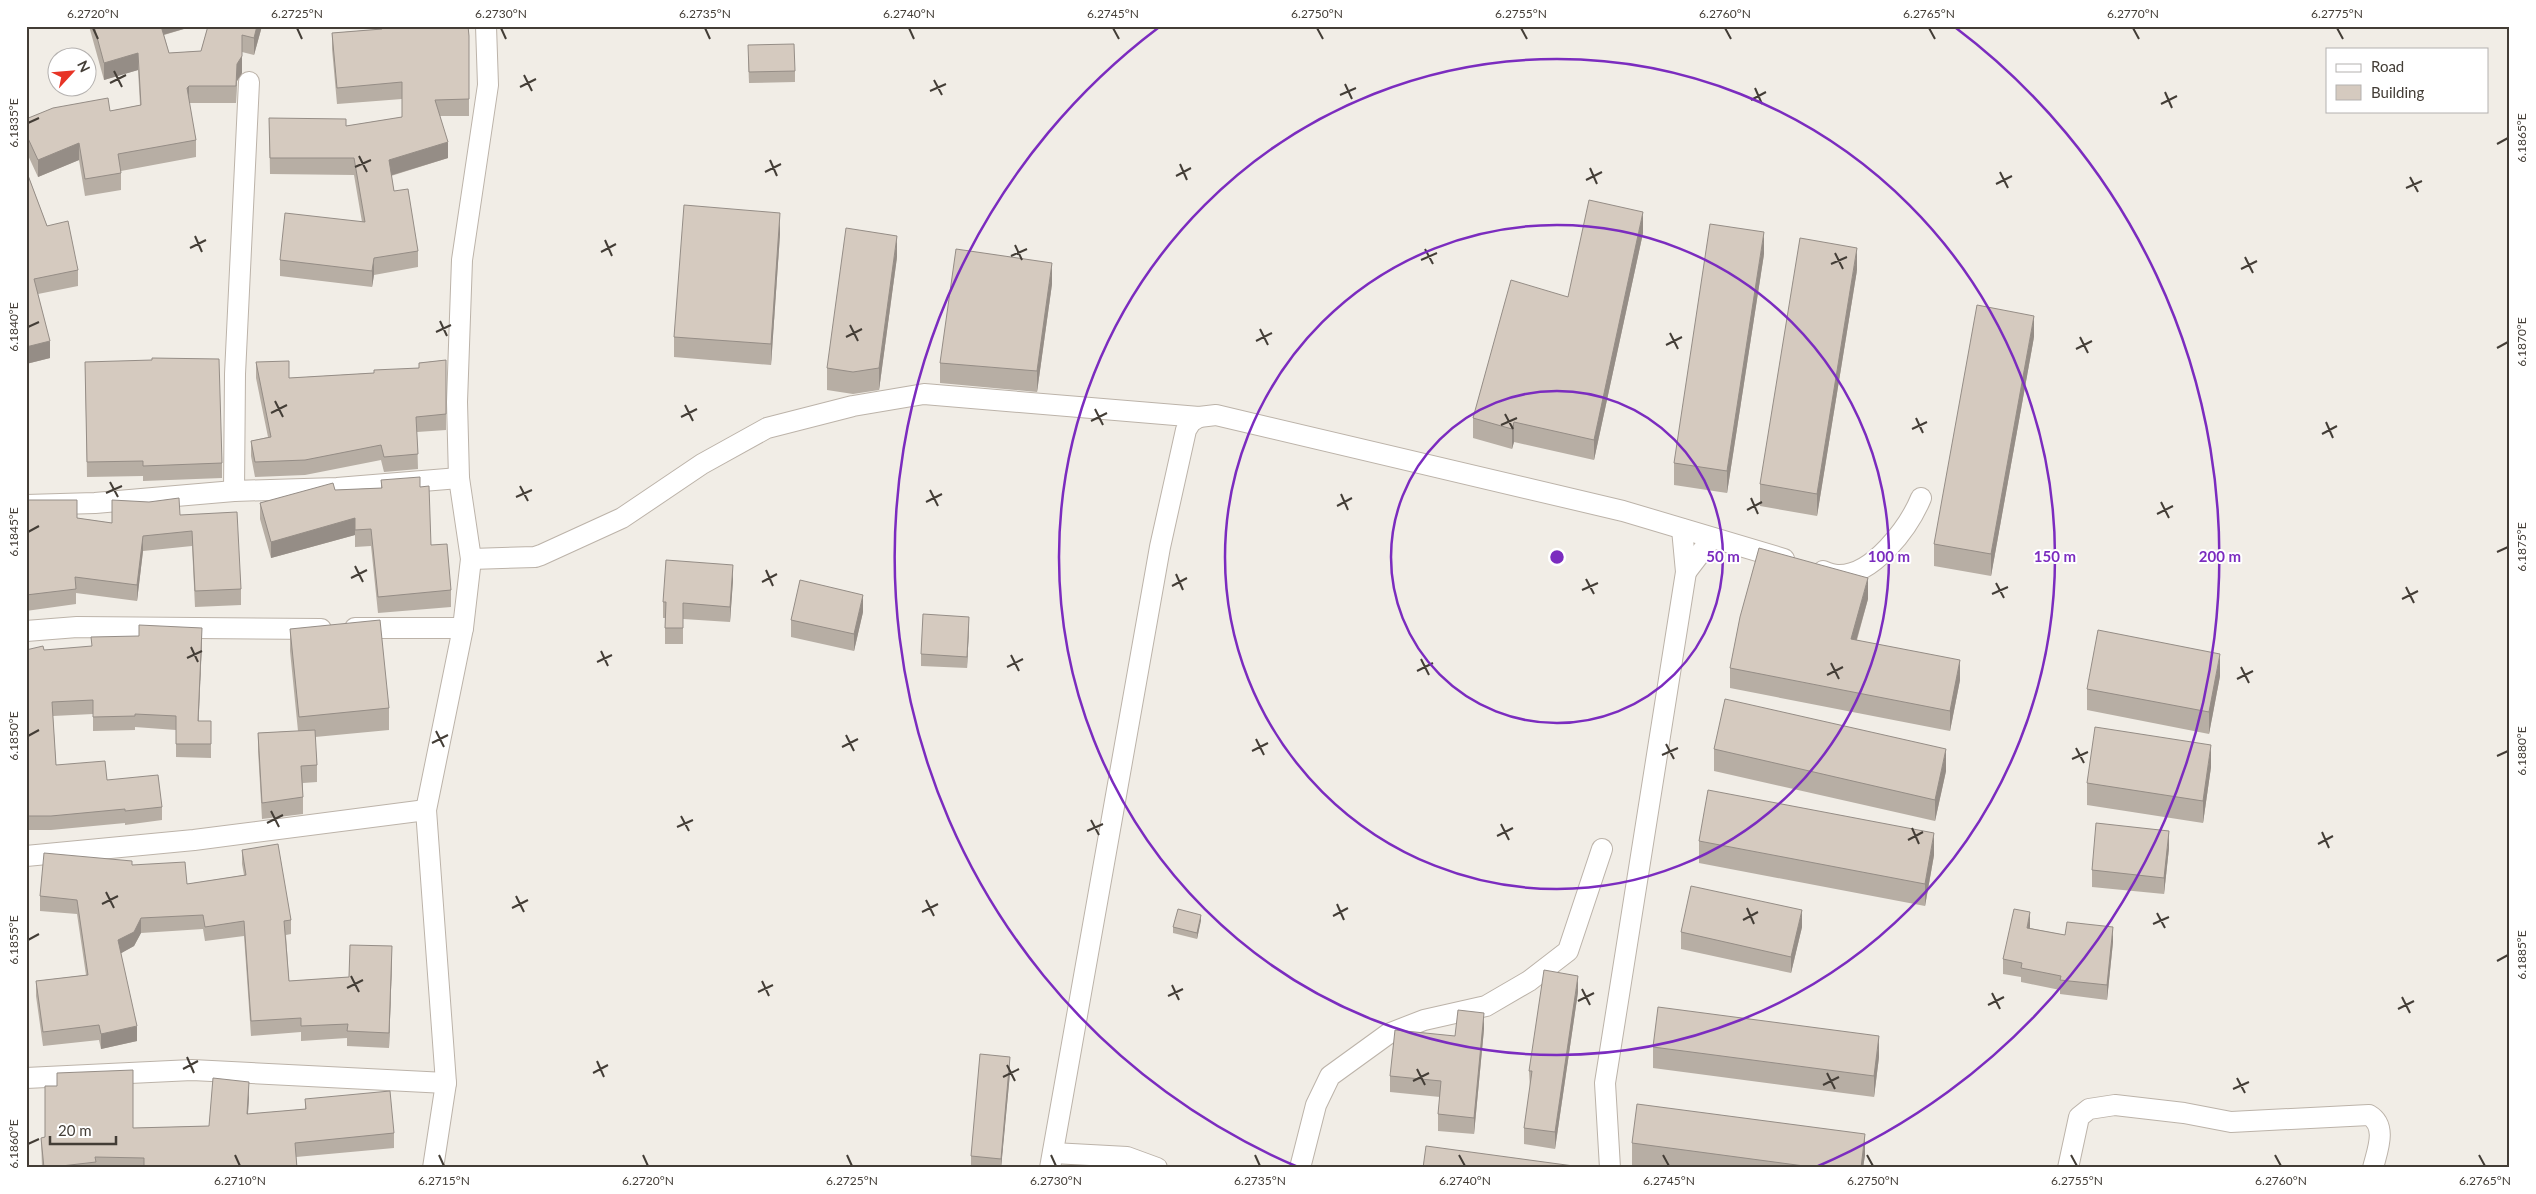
<svg xmlns="http://www.w3.org/2000/svg" width="2536" height="1194" font-family="Lato,sans-serif">
<style>
.lines{fill:none;stroke-linecap:round;stroke-linejoin:round}
.minor-casing{stroke:#bcb3a9;stroke-width:22}
.minor{stroke:#fff;stroke-width:20}
.wall{fill:#b7aea4}
.shaded-wall{fill:#958d86}
.building{fill:#d5cabf;stroke:#958d86}
.ticks{fill:none;stroke:#433d36;stroke-width:2}
.ring{fill:none;stroke:#7b2cbf;stroke-width:2.5}
.centre{fill:#7b2cbf;stroke:#fff;stroke-width:2.5}
.ring-label{font-size:15px;text-anchor:middle;font-weight:bold;fill:#7b2cbf;stroke:#fff;stroke-width:4;stroke-linejoin:round;paint-order:stroke}
.neatline{fill:none;stroke:#433d36;stroke-width:2}
.ticks-label{font-size:12px;text-anchor:middle;fill:#433d36}
</style>
<rect width="100%" height="100%" fill="#f1ede6"/>
<g class="lines">
<defs>
<g id="minor">
<polyline points="234,491 235,374 249,82"/>
<polyline points="26,505 95,503 234,491 337,488 459,478"/>
<polyline points="471,559 535,557 541,555 622,518 702,464 767,428 853,406 924,394 1199,417 1216,415 1623,511 1784,559"/>
<path d="M1823,571c5,2 10,4 15,4 35,1 71,-48 83,-77"/>
<polyline points="1686,572 1712,538"/>
<polyline points="355,628 463,628"/>
<polyline points="26,631 77,627 321,629"/>
<polyline points="26,856 194,840 426,810"/>
<polyline points="26,1078 192,1070 446,1083"/>
<polyline points="1053,1153 1127,1157 1157,1168"/>
<polyline points="433,1168 446,1083 426,810 463,628 471,559 459,478 457,402 462,260 488,85 486,26"/>
<polyline points="1050,1168 1160,547 1186,430 1191,422 1199,417"/>
<polyline points="1300,1168 1316,1105 1330,1076 1388,1034 1424,1020 1486,1006 1529,981 1568,951 1602,849"/>
<polyline points="1610,1168 1605,1083 1686,572 1682,529"/>
<path d="M2068,1168l11,-51 10,-8 26,-4 69,8 47,9 138,-7c19,11 8,36 4,53"/>
</g>
</defs>
<use href="#minor" class="minor-casing"/>
<use href="#minor" class="minor"/>
</g>
<g class="wall">
<polygon points="89,26 194,26 164,35 169,53 201,51 208,26 262,26 254,55 242,52 242,73 237,81 236,103 189,103 196,140 196,157 121,171 121,190 85,196 79,160 38,177 26,151 26,119 110,111 140,105 138,70 104,80"/>
<polygon points="381,26 468,26 469,36 469,116 440,116 448,158 391,176 394,191 418,251 418,267 374,275 372,287 280,276 280,260 362,222 354,175 270,174 269,118 346,126 402,117 402,99 337,104 332,49 332,33 381,29"/>
<polygon points="748,56 795,71 795,82 749,83"/>
<polygon points="26,170 47,226 78,270 78,286 38,294 50,358 26,364"/>
<polygon points="1643,233 1594,460 1514,442 1512,449 1473,438 1473,418 1568,297"/>
<polygon points="780,234 771,365 674,357 674,337"/>
<polygon points="1764,254 1727,493 1674,485 1674,463"/>
<polygon points="897,257 879,390 853,394 827,390 827,368"/>
<polygon points="1857,270 1817,516 1760,506 1760,484"/>
<polygon points="1052,284 1037,392 940,383 940,363"/>
<polygon points="2034,337 1991,576 1934,566 1934,544"/>
<polygon points="446,360 446,430 417,432 418,469 384,472 381,460 305,475 255,477 251,456 251,441 268,437 256,378 256,362 289,378 374,373 419,368 419,363"/>
<polygon points="85,362 222,463 222,478 143,481 143,476 87,477"/>
<polygon points="381,480 420,487 431,545 451,590 451,607 378,613 371,546 355,547 355,535 271,558 260,519 260,503 335,490 381,488"/>
<polygon points="26,500 77,518 112,523 180,515 241,589 241,605 195,607 192,546 143,551 137,601 76,593 76,604 26,611"/>
<polygon points="733,580 730,622 683,619 683,644 665,644 665,618 663,618 663,602"/>
<polygon points="1868,599 1857,640 1960,680 1950,731 1730,688 1730,668"/>
<polygon points="863,612 854,651 791,637 791,620"/>
<polygon points="969,628 967,668 921,666 921,654"/>
<polygon points="290,629 389,708 389,730 315,737 317,765 317,782 303,783 303,814 262,819 258,750 258,733 298,731 290,651"/>
<polygon points="202,642 198,721 211,721 211,758 176,757 176,730 135,727 135,730 93,731 93,714 53,716 56,765 107,780 162,807 162,820 125,825 125,823 51,830 26,830 26,650 44,650"/>
<polygon points="2220,676 2209,734 2087,710 2087,689"/>
<polygon points="1714,749 1946,771 1935,821 1714,771"/>
<polygon points="2211,767 2203,823 2087,805 2087,783"/>
<polygon points="1699,841 1934,855 1925,906 1699,863"/>
<polygon points="2169,848 2164,894 2092,887 2092,870"/>
<polygon points="242,850 291,920 291,934 286,935 289,981 349,977 392,961 389,1048 347,1046 347,1038 301,1041 301,1032 251,1036 244,936 205,941 203,929 141,933 134,946 121,953 137,1041 101,1049 99,1040 43,1046 36,996 36,981 86,975 77,914 40,911 40,896 132,865 187,884 244,875 242,864"/>
<polygon points="1201,920 1197,939 1173,933 1173,927"/>
<polygon points="1802,927 1791,973 1681,949 1681,932"/>
<polygon points="2030,927 2030,928 2065,935 2113,942 2107,1000 2060,994 2060,990 2021,982 2021,977 2003,974 2003,959"/>
<polygon points="1578,992 1555,1149 1524,1144 1524,1128 1530,1088 1529,1071"/>
<polygon points="1484,1029 1474,1134 1438,1131 1438,1114 1440,1097 1390,1092 1390,1076 1455,1036"/>
<polygon points="1653,1047 1879,1057 1874,1097 1653,1068"/>
<polygon points="1010,1073 1001,1168 971,1168 971,1156"/>
<polygon points="249,1096 248,1114 305,1109 305,1099 394,1133 394,1148 296,1157 297,1168 42,1168 41,1138 133,1128 209,1126"/>
<polygon points="1632,1143 1865,1155 1863,1168 1652,1168 1632,1165"/>
</g>
<g class="shaded-wall">
<polygon points="159,26 194,26 159,36"/>
<polygon points="257,26 262,26 254,55 254,38"/>
<polygon points="138,53 138,70 104,80 104,63"/>
<polygon points="242,56 242,73 237,81 236,103 237,64"/>
<polygon points="189,86 189,103 187,88"/>
<polygon points="448,142 448,158 389,176 389,160"/>
<polygon points="79,143 79,160 38,177 38,160"/>
<polygon points="1643,212 1643,233 1594,460 1594,440"/>
<polygon points="780,213 780,234 771,365 771,344"/>
<polygon points="1764,232 1764,254 1727,493 1727,471"/>
<polygon points="897,236 897,257 879,390 879,368"/>
<polygon points="1857,248 1857,270 1817,516 1817,494"/>
<polygon points="374,258 374,275 372,287 372,271"/>
<polygon points="1052,263 1052,284 1037,392 1037,371"/>
<polygon points="2034,316 2034,337 1991,576 1991,554"/>
<polygon points="50,341 50,358 26,364 26,347"/>
<polygon points="1514,422 1514,442 1512,449 1512,429"/>
<polygon points="355,518 355,535 271,558 271,542"/>
<polygon points="143,536 143,551 137,601 137,585"/>
<polygon points="733,565 733,580 730,622 730,607"/>
<polygon points="1868,578 1868,599 1851,659 1851,639"/>
<polygon points="863,595 863,612 854,651 854,634"/>
<polygon points="969,617 969,628 967,668 967,657"/>
<polygon points="202,628 202,642 198,735 198,721"/>
<polygon points="2220,654 2220,676 2209,734 2209,712"/>
<polygon points="1960,660 1960,680 1950,731 1950,711"/>
<polygon points="2211,745 2211,767 2203,823 2203,801"/>
<polygon points="1946,749 1946,771 1935,821 1935,800"/>
<polygon points="2169,831 2169,848 2164,894 2164,878"/>
<polygon points="1934,833 1934,855 1925,906 1925,884"/>
<polygon points="1802,910 1802,927 1791,973 1791,957"/>
<polygon points="2030,912 2030,927 2027,942 2027,928"/>
<polygon points="1201,915 1201,920 1197,939 1197,933"/>
<polygon points="141,918 141,933 134,946 118,955 118,940"/>
<polygon points="2113,927 2113,942 2107,1000 2107,985"/>
<polygon points="392,946 392,961 389,1048 389,1033"/>
<polygon points="1578,976 1578,992 1555,1149 1555,1132"/>
<polygon points="1484,1013 1484,1029 1474,1134 1474,1118"/>
<polygon points="137,1026 137,1041 101,1049 101,1034"/>
<polygon points="1879,1036 1879,1057 1874,1097 1874,1076"/>
<polygon points="1010,1057 1010,1073 1001,1168 1001,1159"/>
<polygon points="249,1082 249,1096 247,1129 247,1114"/>
<polygon points="1865,1134 1865,1155 1863,1168 1861,1168"/>
</g>
<g class="building">
<polygon points="94,26 161,26 169,53 201,51 208,26 257,26 254,38 242,35 242,56 237,64 236,86 189,86 187,88 196,140 118,154 121,173 85,179 79,143 38,160 26,134 26,119 53,108 108,98 110,111 141,105 138,53 104,63"/>
<polygon points="382,26 468,26 469,36 469,99 435,100 448,142 389,160 394,191 408,189 418,251 374,258 372,271 280,260 285,213 365,222 354,158 270,158 269,118 346,119 346,126 402,117 402,82 337,88 332,33 382,29"/>
<polygon points="794,44 795,71 749,72 748,45"/>
<polygon points="26,170 47,226 68,221 78,270 34,279 50,341 26,347"/>
<polygon points="1589,200 1643,212 1594,440 1514,422 1512,429 1473,418 1511,280 1568,297"/>
<polygon points="684,205 780,213 771,344 674,337"/>
<polygon points="1710,224 1764,232 1727,471 1674,463"/>
<polygon points="846,228 897,236 879,368 853,372 827,368"/>
<polygon points="1800,238 1857,248 1817,494 1760,484"/>
<polygon points="956,249 1052,263 1037,371 940,363"/>
<polygon points="1977,305 2034,316 1991,554 1934,544"/>
<polygon points="152,358 219,359 222,463 143,466 143,461 87,462 85,362 152,360"/>
<polygon points="446,360 446,414 416,417 418,454 384,457 381,445 305,460 255,462 251,441 271,437 256,362 289,361 289,378 374,373 374,370 419,368 419,363"/>
<polygon points="420,477 420,487 429,486 431,545 447,544 451,590 378,597 371,529 355,530 355,518 271,542 260,503 333,483 335,490 382,488 381,480"/>
<polygon points="179,498 180,515 237,512 241,589 195,591 192,531 143,536 137,585 75,577 76,589 26,595 26,500 77,500 77,518 112,523 112,500 149,502"/>
<polygon points="1759,548 1868,578 1851,639 1960,660 1950,711 1730,668 1740,617"/>
<polygon points="666,560 733,565 730,607 683,603 683,628 665,628 666,602 663,602"/>
<polygon points="800,580 863,595 854,634 791,620"/>
<polygon points="923,614 969,617 967,657 921,654"/>
<polygon points="380,620 389,708 299,717 290,629"/>
<polygon points="139,625 202,628 198,721 211,721 211,744 176,744 176,716 135,714 135,716 93,717 93,700 52,702 56,765 105,761 107,780 158,775 162,807 125,811 125,809 51,816 26,816 26,650 43,646 44,650 92,646 91,637 139,636"/>
<polygon points="2098,630 2220,654 2209,712 2087,689"/>
<polygon points="1725,699 1946,749 1935,800 1714,749"/>
<polygon points="2095,727 2211,745 2203,801 2087,783"/>
<polygon points="315,730 317,765 301,766 303,797 262,803 258,733"/>
<polygon points="1708,790 1934,833 1925,884 1699,841"/>
<polygon points="2096,823 2169,831 2164,878 2092,870"/>
<polygon points="278,844 291,920 284,921 289,981 349,977 350,945 392,946 389,1033 347,1031 348,1024 301,1026 301,1018 251,1021 244,921 205,927 203,915 141,918 134,932 118,940 137,1026 101,1034 99,1025 43,1032 36,981 88,975 77,900 40,896 44,853 132,861 132,865 185,862 187,884 246,875 242,850"/>
<polygon points="1691,886 1802,910 1791,957 1681,932"/>
<polygon points="1178,909 1201,915 1197,933 1173,927"/>
<polygon points="2014,909 2030,912 2027,928 2065,935 2067,922 2113,927 2107,985 2060,980 2061,976 2021,968 2022,963 2003,959"/>
<polygon points="1544,970 1578,976 1555,1132 1524,1128 1532,1071 1529,1071"/>
<polygon points="1658,1007 1879,1036 1874,1076 1653,1047"/>
<polygon points="1458,1010 1484,1013 1474,1118 1438,1114 1441,1081 1390,1076 1395,1030 1455,1036"/>
<polygon points="980,1054 1010,1057 1001,1159 971,1156"/>
<polygon points="133,1070 133,1128 209,1126 213,1078 249,1082 247,1114 306,1109 305,1099 390,1091 394,1133 295,1143 297,1168 144,1168 144,1158 95,1157 96,1162 44,1168 41,1138 45,1137 45,1086 57,1086 57,1073"/>
<polygon points="1637,1104 1865,1134 1861,1168 1819,1168 1632,1143"/>
<polygon points="1426,1146 1581,1167 1581,1168 1423,1168"/>
</g>
<path class="ticks" d="M93,28l5,11M297,28l5,11M501,28l5,11M705,28l5,11M909,28l5,11M1113,28l6,11M1317,28l6,11M1521,28l6,11M1725,28l6,11M1929,28l6,11M2133,28l6,11M2337,28l6,11M114,71l8,16M524,75l8,16M934,80l8,15M110,83l16,-8M1345,84l7,15M520,87l16,-8M1755,88l7,16M930,91l16,-7M2165,92l7,16M1340,95l16,-7M1751,100l15,-8M2161,104l16,-8M28,123l11,-5M2497,144l11,-6M359,156l8,16M770,160l7,16M1180,164l7,16M355,167l16,-7M1590,168l7,16M765,172l16,-8M2000,172l8,16M1176,176l15,-8M2410,177l8,15M1586,180l16,-8M1996,184l16,-8M2406,188l16,-7M195,236l7,16M605,240l7,16M1015,245l7,15M190,248l16,-8M1425,249l8,15M601,252l15,-8M1835,253l8,16M1011,256l16,-7M2245,257l8,16M1421,260l16,-7M1831,264l16,-7M2241,269l16,-8M440,321l7,15M850,325l8,16M28,327l11,-5M1260,329l8,16M436,332l15,-7M1670,333l8,16M846,337l16,-8M2080,337l8,16M1256,341l16,-8M1666,345l16,-8M2497,348l11,-6M2076,349l16,-8M275,401l8,16M685,405l8,16M1095,409l8,16M271,413l16,-8M1505,414l8,15M681,417l16,-8M1916,418l7,15M1091,421l16,-8M2326,422l7,16M1501,425l16,-7M1912,429l15,-7M2322,434l15,-8M110,482l8,15M520,486l8,15M930,490l8,16M106,493l16,-7M1341,494l7,16M516,497l16,-7M1751,498l7,16M926,502l16,-8M2161,502l8,16M1337,506l15,-8M1747,510l15,-8M2157,514l16,-8M28,532l11,-6M2497,552l11,-5M355,566l8,16M766,570l7,16M1176,574l7,16M351,578l16,-8M1586,579l8,15M762,582l15,-8M1996,583l8,15M1172,586l15,-8M2406,587l8,16M1582,590l16,-7M1992,594l16,-7M2402,599l16,-8M191,647l7,15M601,651l7,15M1011,655l8,16M187,658l15,-7M1421,659l8,16M597,662l15,-7M1831,663l8,16M1007,667l16,-8M2241,667l8,16M1417,671l16,-8M1827,675l16,-8M2237,679l16,-8M436,731l8,16M846,735l8,16M28,736l11,-6M1256,739l8,16M432,743l16,-8M1666,744l8,15M842,747l16,-8M2076,748l8,15M1252,751l16,-8M1662,755l16,-7M2497,756l11,-5M2072,759l16,-7M271,811l8,16M681,816l8,15M1091,820l8,15M267,823l16,-8M1501,824l8,16M677,827l16,-7M1912,828l7,16M1087,831l16,-7M2322,832l7,16M1497,836l16,-8M1908,840l15,-8M2318,844l15,-8M106,892l8,16M516,896l8,16M926,900l8,16M102,904l16,-8M1337,904l7,16M512,908l16,-8M1747,908l7,16M922,912l16,-8M2157,913l8,15M1333,916l15,-8M1743,920l15,-8M2153,924l16,-7M28,940l11,-6M2497,961l11,-6M351,976l8,16M762,981l7,15M1172,985l7,15M347,988l16,-8M1582,989l8,16M758,992l15,-7M1992,993l8,16M1168,996l15,-7M2402,997l8,16M1578,1001l16,-8M1988,1005l16,-8M2398,1009l16,-8M187,1057l7,16M597,1061l7,16M1007,1065l8,16M183,1069l15,-8M1417,1069l8,16M593,1073l15,-8M1827,1073l8,16M1003,1077l16,-8M2237,1078l8,15M1413,1081l16,-8M1823,1085l16,-8M2233,1089l16,-7M28,1144l11,-5M235,1155l5,11M439,1155l5,11M643,1155l5,11M847,1155l5,11M1051,1155l5,11M1255,1155l5,11M1459,1155l6,11M1663,1155l6,11M1867,1155l6,11M2071,1155l6,11M2275,1155l6,11M2479,1155l6,11"/>
<g class="ring">
<circle cx="1557" cy="557" r="166"/>
<circle cx="1557" cy="557" r="332"/>
<circle cx="1557" cy="557" r="498"/>
<path d="M1298 1167A663 663 0 0 1 1158 28M1956 28A663 663 0 0 1 1816 1167"/>
</g>
<circle cx="1557" cy="557" r="8" class="centre"/>
<g class="ring-label">
<text x="1723" y="562">50 m</text>
<text x="1889" y="562">100 m</text>
<text x="2055" y="562">150 m</text>
<text x="2220" y="562">200 m</text>
</g>
<rect width="2536" height="1194" fill="none" stroke="#ffffff" stroke-width="55"/>
<rect x="2326" y="48" width="162" height="65" fill="#ffffff" stroke="#b4b1af"/>
<rect x="2336" y="64" width="25" height="8" fill="#ffffff" stroke="#b4b1af"/>
<text x="2371" y="72" font-size="15" fill="#433d36">Road</text>
<rect x="2336" y="85" width="25" height="15" fill="#d5cabf" stroke="#b4b1af"/>
<text x="2371" y="98" font-size="15" fill="#433d36">Building</text>
<g transform="translate(72 72) rotate(64)"><circle r="24" fill="#ffffff" stroke="#b4b1af"/>
<path d="M0-4L9 19L0 12L-9 19Z" fill="#e73426"/>
<text y="-8" font-size="14" font-weight="bold" text-anchor="middle" fill="#433d36">N</text>
</g>
<path d="M50 1136v8h66v-8" fill="none" stroke="#433d36" stroke-width="2.5"/>
<text x="58" y="1136" font-size="15" fill="#433d36" stroke="#ffffff" stroke-width="4" paint-order="stroke">20 m</text>
<rect x="28" y="28" width="2480" height="1138" class="neatline"/>
<g class="ticks-label">
<text x="93" y="18">6.2720°N</text>
<text x="297" y="18">6.2725°N</text>
<text x="501" y="18">6.2730°N</text>
<text x="705" y="18">6.2735°N</text>
<text x="909" y="18">6.2740°N</text>
<text x="1113" y="18">6.2745°N</text>
<text x="1317" y="18">6.2750°N</text>
<text x="1521" y="18">6.2755°N</text>
<text x="1725" y="18">6.2760°N</text>
<text x="1929" y="18">6.2765°N</text>
<text x="2133" y="18">6.2770°N</text>
<text x="2337" y="18">6.2775°N</text>
<text transform="translate(14 123) rotate(-90)" y="4">6.1835°E</text>
<text transform="translate(2522 138) rotate(-90)" y="4">6.1865°E</text>
<text transform="translate(14 327) rotate(-90)" y="4">6.1840°E</text>
<text transform="translate(2522 342) rotate(-90)" y="4">6.1870°E</text>
<text transform="translate(14 532) rotate(-90)" y="4">6.1845°E</text>
<text transform="translate(2522 547) rotate(-90)" y="4">6.1875°E</text>
<text transform="translate(14 736) rotate(-90)" y="4">6.1850°E</text>
<text transform="translate(2522 751) rotate(-90)" y="4">6.1880°E</text>
<text transform="translate(14 940) rotate(-90)" y="4">6.1855°E</text>
<text transform="translate(2522 955) rotate(-90)" y="4">6.1885°E</text>
<text transform="translate(14 1144) rotate(-90)" y="4">6.1860°E</text>
<text x="240" y="1185">6.2710°N</text>
<text x="444" y="1185">6.2715°N</text>
<text x="648" y="1185">6.2720°N</text>
<text x="852" y="1185">6.2725°N</text>
<text x="1056" y="1185">6.2730°N</text>
<text x="1260" y="1185">6.2735°N</text>
<text x="1465" y="1185">6.2740°N</text>
<text x="1669" y="1185">6.2745°N</text>
<text x="1873" y="1185">6.2750°N</text>
<text x="2077" y="1185">6.2755°N</text>
<text x="2281" y="1185">6.2760°N</text>
<text x="2485" y="1185">6.2765°N</text>
</g>
</svg>
